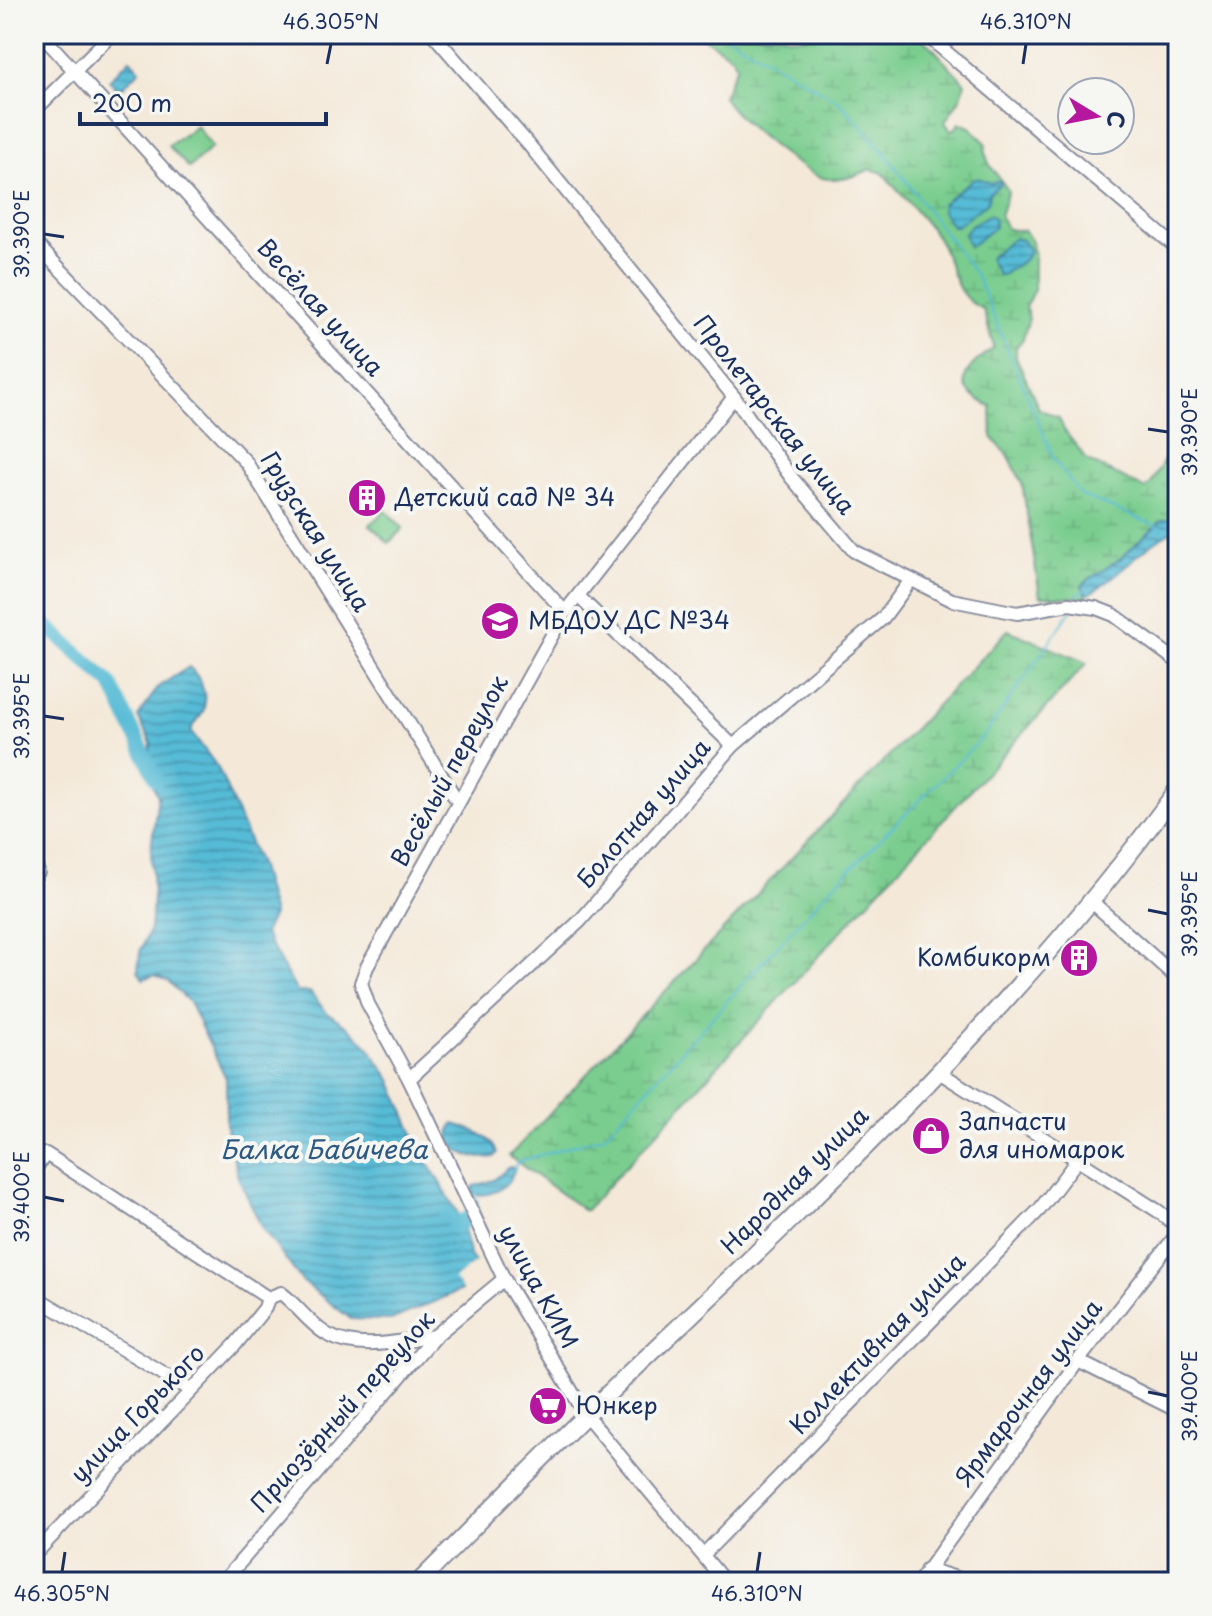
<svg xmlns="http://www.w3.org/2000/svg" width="1212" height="1616" font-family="'Playpen Sans',sans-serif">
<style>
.wetland{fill:url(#wetland-marsh);stroke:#4a7e76;stroke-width:2}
.park{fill:#7acd8f;stroke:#4a7e76;stroke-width:2}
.water{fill:url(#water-rules);stroke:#39759a;stroke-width:2}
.pier{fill:#f4e9d9}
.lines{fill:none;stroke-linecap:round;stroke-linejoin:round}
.stream{stroke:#57bbd6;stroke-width:2}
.river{stroke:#57bbd6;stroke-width:14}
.minor-casing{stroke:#888c9c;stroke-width:16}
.major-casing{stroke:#888c9c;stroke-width:20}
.minor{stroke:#fff;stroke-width:12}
.major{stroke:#fff;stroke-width:16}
.ticks{fill:none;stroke:#1b2f5e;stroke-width:3}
.labels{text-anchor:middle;stroke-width:8;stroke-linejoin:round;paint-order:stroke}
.street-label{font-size:24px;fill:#1b2f5e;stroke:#f6f6f2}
.poi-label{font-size:24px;fill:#1b2f5e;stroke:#f6f6f2;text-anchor:start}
.water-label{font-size:26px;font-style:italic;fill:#2d5982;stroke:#f6f6f2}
.neatline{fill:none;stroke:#1b2f5e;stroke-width:3}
.ticks-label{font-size:20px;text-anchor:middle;fill:#1b2f5e}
</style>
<defs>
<pattern id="wetland-marsh" width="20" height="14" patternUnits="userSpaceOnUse" patternTransform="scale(2)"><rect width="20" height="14" fill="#7acd8f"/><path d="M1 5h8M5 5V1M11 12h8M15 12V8" fill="none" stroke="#69b07e"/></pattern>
<pattern id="water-rules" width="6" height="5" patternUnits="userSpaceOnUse" patternTransform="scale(2)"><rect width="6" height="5" fill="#57bbd6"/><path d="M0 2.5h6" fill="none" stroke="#4798b1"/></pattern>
</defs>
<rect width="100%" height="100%" fill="#f6f6f2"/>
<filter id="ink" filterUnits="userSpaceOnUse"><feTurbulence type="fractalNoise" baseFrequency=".0125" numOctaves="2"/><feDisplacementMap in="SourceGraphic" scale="16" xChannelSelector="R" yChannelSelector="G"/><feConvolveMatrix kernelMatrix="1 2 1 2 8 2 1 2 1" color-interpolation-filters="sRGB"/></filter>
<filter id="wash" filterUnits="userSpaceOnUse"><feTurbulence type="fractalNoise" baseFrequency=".006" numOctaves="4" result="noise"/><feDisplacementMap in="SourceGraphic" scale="32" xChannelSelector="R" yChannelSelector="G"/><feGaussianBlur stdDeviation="1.8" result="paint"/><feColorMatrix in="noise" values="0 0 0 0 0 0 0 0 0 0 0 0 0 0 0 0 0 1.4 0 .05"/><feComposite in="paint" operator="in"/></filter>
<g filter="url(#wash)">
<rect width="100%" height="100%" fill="#f4e9d9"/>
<g class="wetland">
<path d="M698,34h82c9,4 22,6 31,0h106l13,11 35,38 -4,14 -16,25 5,7 4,1 6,-7 10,4 16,16c-4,21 13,31 22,48l-8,25 7,13 18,2 7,11 2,13v35l-9,17 4,11 -6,21 -7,8v10l23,52 20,9 5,12 24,31 57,28 6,-5 27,-49v82c-24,4 -37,24 -55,39 -13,11 -28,20 -41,30l5,9 -3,3 -44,-2 -18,-113 -12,-25 -18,-21 -1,-31c-43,-19 -27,-38 3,-58l-11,-39c-33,-13 -29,-48 -47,-73 -16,-22 -36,-42 -53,-63l-12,-4c-16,7 -30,13 -48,9 -19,-4 -94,-64 -100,-82l14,-31 -6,-9z"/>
<polygon points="1008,630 1087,663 585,1211 509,1156"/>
</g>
<g class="park">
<polygon points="197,126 212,147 189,168 168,146"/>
<polygon points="385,510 403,528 389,543 370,525"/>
</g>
<g class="water">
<polygon points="130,59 140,70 119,91 109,80"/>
<polygon points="978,178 991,183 1000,181 1001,184 989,193 988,202 956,226 952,226 942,211 942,204 973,179"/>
<polygon points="989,215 994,218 995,227 969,247 964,234 971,225"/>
<polygon points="1014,238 1022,240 1030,251 1025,259 1002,275 998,275 990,260 991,256"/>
<path d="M1178,517v11c-35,16 -58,49 -91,67l-5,-9 3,-4 35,-23 41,-38z"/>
<path d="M189,667c11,10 18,25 15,41 -1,7 -10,15 -13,23l27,37 41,96 14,51 -9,18 33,59h13l16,20 20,13 22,21 23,34 28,67 44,75 6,32 13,18 -13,1 -3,15 -75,32 -40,-1 -49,-38 -40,-53 -24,-51 -12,-52v-47l-37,-76 -21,-21 -13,-6 -12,4 -5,-9 2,-18 10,-23 3,-30 -2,-51 7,-52 -10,-23 3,-30 -13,-26 20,-30z"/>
<path d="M454,1124c15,4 39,12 43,29l-3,4c-19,5 -58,-9 -40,-33z"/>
<path d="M509,1167l6,1c-6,19 -21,28 -41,27l-2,-5 2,-4 20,-6z"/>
</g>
<polygon class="pier" points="478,1260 485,1274 481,1279 472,1278 469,1290 464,1293 454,1279"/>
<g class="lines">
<g class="stream">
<polyline points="723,34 839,101 888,157 976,275 1054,459 1080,495 1157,526"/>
<polyline points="1077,595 1086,588"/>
<polyline points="514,1169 517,1162 604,1136 822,897 984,736 1071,611"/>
<polyline points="476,1193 479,1211"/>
</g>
<g class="river">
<polyline points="34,614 111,684 157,781"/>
<polyline points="445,1217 463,1222 467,1218"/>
</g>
</g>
</g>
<g filter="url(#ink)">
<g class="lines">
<defs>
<g id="minor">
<polyline points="41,34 565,612"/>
<polyline points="433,34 529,145 734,397 791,477 854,551 952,600 1017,613 1069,604 1096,608 1114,615 1178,662"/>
<polyline points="925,34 1178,249"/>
<polyline points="1170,34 1178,41"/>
<polyline points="34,111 112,34"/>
<polyline points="34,242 246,462 458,802"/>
<polyline points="578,596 733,746"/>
<polyline points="34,860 38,872 34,877"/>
<polyline points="1091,901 1178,979"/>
<polyline points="939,1072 1158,1211 1178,1227"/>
<polyline points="409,1079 580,921 733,746 883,618 911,580"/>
<path d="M34,1170l12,-16 222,144 13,-5c16,12 30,33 47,42 31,17 74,6 107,1"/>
<polyline points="34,1296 190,1390"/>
<polyline points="1078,1361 1178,1411"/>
<polyline points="34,1555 235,1345 265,1308 268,1298"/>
<polyline points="703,1555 1040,1209 1078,1159"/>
<polyline points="927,1569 969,1582"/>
<polyline points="223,1582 435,1336 504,1279"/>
<polyline points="725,1582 586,1415 504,1279 409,1079 368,1004 361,983 367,967 565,612 734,397"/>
<polyline points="919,1582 1078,1361 1178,1233"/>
</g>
<path id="major" d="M419,1582c57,-57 113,-115 171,-171 206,-196 420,-390 588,-622"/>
</defs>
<use href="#minor" class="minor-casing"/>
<use href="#major" class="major-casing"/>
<use href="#minor" class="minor"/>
<use href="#major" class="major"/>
</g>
</g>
<path class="ticks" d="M327,64l4,-20M1023,64l3,-20M44,234l20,3M1148,429l20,3M44,716l20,3M1148,910l20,4M44,1197l20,4M1148,1392l20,4M62,1572l3,-20M757,1572l3,-20"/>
<defs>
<symbol id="building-disc" viewBox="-11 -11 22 22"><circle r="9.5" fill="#b5179e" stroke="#f6f6f2"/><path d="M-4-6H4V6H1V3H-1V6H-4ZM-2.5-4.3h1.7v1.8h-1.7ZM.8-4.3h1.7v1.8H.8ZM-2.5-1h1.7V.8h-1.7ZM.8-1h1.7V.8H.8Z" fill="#fff"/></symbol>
<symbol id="school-disc" viewBox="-11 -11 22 22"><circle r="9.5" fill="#b5179e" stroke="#f6f6f2"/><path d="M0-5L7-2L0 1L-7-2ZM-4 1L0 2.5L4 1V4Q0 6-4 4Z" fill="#fff"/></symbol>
<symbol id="shop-disc" viewBox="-11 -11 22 22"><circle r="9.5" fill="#b5179e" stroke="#f6f6f2"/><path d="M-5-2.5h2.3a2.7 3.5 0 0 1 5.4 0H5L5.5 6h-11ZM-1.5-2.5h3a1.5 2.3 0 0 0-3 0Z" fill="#fff"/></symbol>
<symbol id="supermarket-disc" viewBox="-11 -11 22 22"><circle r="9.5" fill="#b5179e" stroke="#f6f6f2"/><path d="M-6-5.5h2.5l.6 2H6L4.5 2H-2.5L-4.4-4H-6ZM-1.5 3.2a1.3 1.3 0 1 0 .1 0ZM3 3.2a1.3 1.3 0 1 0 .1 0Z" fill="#fff"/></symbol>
</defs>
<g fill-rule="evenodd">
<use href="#building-disc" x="345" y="476" width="44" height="44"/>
<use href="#school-disc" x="478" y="599" width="44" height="44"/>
<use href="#building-disc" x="1057" y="936" width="44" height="44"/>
<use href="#shop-disc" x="909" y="1114" width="44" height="44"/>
<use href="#supermarket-disc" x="526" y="1384" width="44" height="44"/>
</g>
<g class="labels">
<g class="street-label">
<text transform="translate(320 308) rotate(48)" y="8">Весёлая улица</text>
<text transform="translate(774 415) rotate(52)" y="8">Пролетарская улица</text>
<text transform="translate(315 532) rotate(58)" y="8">Грузская улица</text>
<text transform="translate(450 771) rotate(-61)" y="8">Весёлый переулок</text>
<text transform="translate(644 814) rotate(-49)" y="8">Болотная улица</text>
<text transform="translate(795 1181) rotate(-45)" y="8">Народная улица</text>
<text transform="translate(538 1287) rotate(61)" y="8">улица КИМ</text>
<text transform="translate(878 1344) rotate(-46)" y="8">Коллективная улица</text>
<text transform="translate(1029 1393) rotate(-53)" y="8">Ярмарочная улица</text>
<text transform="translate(343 1412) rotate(-48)" y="8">Приозёрный переулок</text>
<text transform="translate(138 1414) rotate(-46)" y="8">улица Горького</text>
</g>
<g class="poi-label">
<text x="395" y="506">Детский сад № 34</text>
<text x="528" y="629">МБДОУ ДС №34</text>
<text x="1051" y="966" text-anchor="end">Комбикорм</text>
<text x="959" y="1130">Запчасти<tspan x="959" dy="28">для иномарок</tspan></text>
<text x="576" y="1414">Юнкер</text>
</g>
<g class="water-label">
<text x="324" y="1159">Балка Бабичева</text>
</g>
</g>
<rect width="1212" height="1616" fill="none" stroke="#f6f6f2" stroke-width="88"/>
<g transform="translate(1096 116) rotate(100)"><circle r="38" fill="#f6f6f2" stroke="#9ea6b7" stroke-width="2"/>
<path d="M0-6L14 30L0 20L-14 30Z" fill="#b5179e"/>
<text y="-12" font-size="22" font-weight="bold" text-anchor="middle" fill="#1b2f5e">С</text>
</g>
<path d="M80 112v12h246v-12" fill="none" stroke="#1b2f5e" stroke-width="4"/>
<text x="92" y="112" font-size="24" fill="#1b2f5e" stroke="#f6f6f2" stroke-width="6" paint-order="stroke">200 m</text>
<rect x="44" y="44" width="1124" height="1528" class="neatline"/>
<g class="ticks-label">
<text x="331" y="29">46.305°N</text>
<text x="1026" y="29">46.310°N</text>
<text transform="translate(22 234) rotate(-90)" y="7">39.390°E</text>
<text transform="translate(1190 432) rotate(-90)" y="7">39.390°E</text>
<text transform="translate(22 716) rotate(-90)" y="7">39.395°E</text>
<text transform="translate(1190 914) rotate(-90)" y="7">39.395°E</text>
<text transform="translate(22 1197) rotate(-90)" y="7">39.400°E</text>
<text transform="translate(1190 1396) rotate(-90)" y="7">39.400°E</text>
<text x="62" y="1601">46.305°N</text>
<text x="757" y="1601">46.310°N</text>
</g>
</svg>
